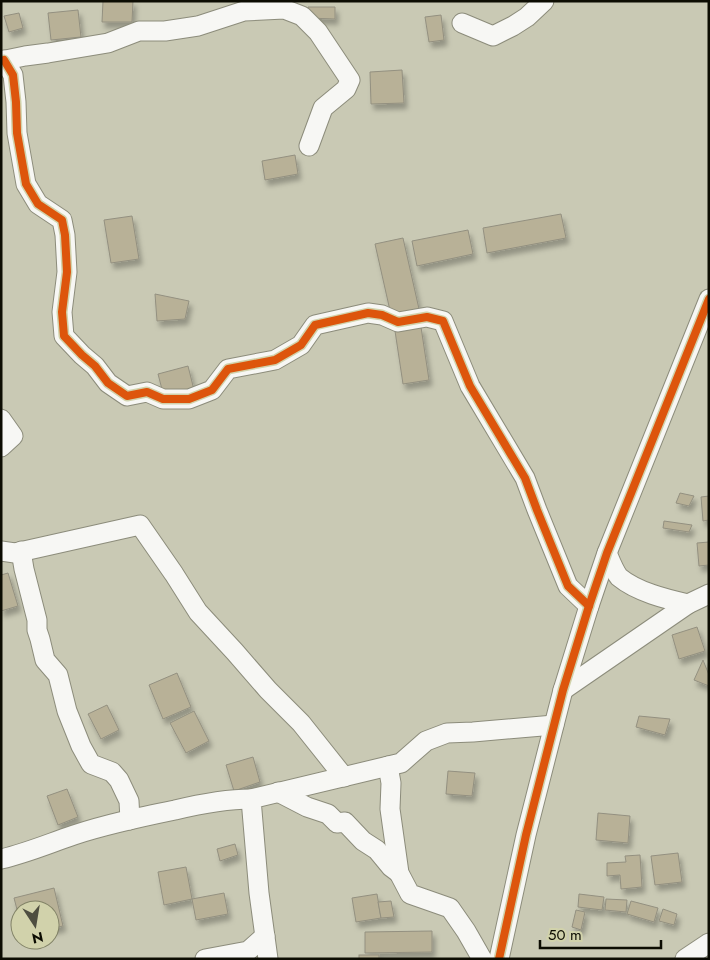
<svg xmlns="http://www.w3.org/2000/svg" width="710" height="960" font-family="Jost,sans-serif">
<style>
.building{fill:#b8b197;stroke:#939080;filter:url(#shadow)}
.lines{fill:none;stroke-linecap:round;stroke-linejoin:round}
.minor-casing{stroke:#8c8c7b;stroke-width:21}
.minor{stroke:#f7f7f4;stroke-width:19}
.cycleway-casing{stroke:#d1d2ab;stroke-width:11}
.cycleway{stroke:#dd550c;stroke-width:8}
</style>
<defs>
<filter id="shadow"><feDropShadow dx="3" dy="5.5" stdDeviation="2.5" flood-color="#0004"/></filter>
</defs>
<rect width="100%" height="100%" fill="#c9c9b4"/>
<g class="building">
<polygon points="103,1 133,1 132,22 102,22"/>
<polygon points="308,7 335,7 335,19 308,18"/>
<polygon points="78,10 81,37 51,40 48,13"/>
<polygon points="19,13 23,28 9,32 4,16"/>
<polygon points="441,15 444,40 429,42 425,17"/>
<polygon points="402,70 404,103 371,104 370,72"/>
<polygon points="295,155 298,174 265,180 262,161"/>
<polygon points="561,214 566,238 487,253 483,228"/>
<polygon points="132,216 139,259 111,263 104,220"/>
<polygon points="468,230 473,254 417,266 412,241"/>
<polygon points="403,238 419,309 391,315 375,244"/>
<polygon points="155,294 189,301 185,319 157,321"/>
<polygon points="421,327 429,380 403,384 395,331"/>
<polygon points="188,366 194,390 164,397 158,374"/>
<polygon points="680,493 694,496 689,506 676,503"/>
<polygon points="709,496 709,520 703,521 701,497"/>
<polygon points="664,521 692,525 689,532 663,528"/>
<polygon points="709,542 709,565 699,566 697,543"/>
<polygon points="8,573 18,606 1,611 1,575"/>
<polygon points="697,627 705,651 679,659 672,635"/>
<polygon points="703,660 709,675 709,686 694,680"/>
<polygon points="177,673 191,707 163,719 149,685"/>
<polygon points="107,705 119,730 101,739 88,714"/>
<polygon points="194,711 209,741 186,753 170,723"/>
<polygon points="639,716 670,719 665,735 636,727"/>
<polygon points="253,757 260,782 234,791 226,765"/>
<polygon points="448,771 475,773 472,796 446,794"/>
<polygon points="67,789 78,817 58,825 47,796"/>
<polygon points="598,813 630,816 628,843 596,840"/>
<polygon points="235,844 238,855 220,861 217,849"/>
<polygon points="678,853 682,882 655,885 651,856"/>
<polygon points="640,855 642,887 621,889 620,875 607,876 607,863 626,862 625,856"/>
<polygon points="186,867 192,899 164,905 158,872"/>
<polygon points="54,888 63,926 50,929 50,910 20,910 20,921 14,898"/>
<polygon points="224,893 228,914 196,920 192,899"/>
<polygon points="377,894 381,918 356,922 352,898"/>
<polygon points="579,894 604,897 602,910 578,907"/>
<polygon points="606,899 627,900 626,912 605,910"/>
<polygon points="391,901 394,917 381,918 378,902"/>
<polygon points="631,901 658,908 654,922 627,914"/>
<polygon points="663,909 677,914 674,925 659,921"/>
<polygon points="576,910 585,912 581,930 572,927"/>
<polygon points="432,931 432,952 365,953 365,932"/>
<rect x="359" y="955" width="20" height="4"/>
</g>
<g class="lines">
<defs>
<g id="minor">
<polyline points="462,23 493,36 513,26 527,17 544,1"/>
<polyline points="4,60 13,75 16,102 17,133 26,184 38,204 62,220 65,235 67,272 62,312 64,336 82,355 95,366 108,383 127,396 147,392 163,399 189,399 212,390 228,369 275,360 301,345 315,325 368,313 382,315 398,322 427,317 443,321 470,386 525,478 537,510 568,586 589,606"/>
<polyline points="1,61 25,56 48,53 108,43 139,31 165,31 198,26 244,11 284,9 302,16 318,32 350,80 346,89 323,108 309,146"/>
<polyline points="1,419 13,436 1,447"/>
<polyline points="1,551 15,553 140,525 174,574 198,612 235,652 268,690 301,723 344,777"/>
<polyline points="21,551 24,569 37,620 37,630 40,639 45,660 58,675 67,711 81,746 91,764 112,772 119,780 129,801 130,820"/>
<path d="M607,553c3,7 7,18 12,24 18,15 47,22 69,27"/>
<polyline points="563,690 688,604 709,594"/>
<polyline points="388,766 391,783 390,809 399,873 410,894 450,908 466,931 482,959"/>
<polyline points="278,792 307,807 328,814 337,823 345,822 363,841 377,850 391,867 399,873"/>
<path d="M1,859c26,-6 49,-16 73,-24 33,-11 67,-18 101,-25 25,-6 50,-11 76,-11"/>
<polyline points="205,959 248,951 265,936"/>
<polyline points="268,959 259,893 251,799 401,763 426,741 447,733 473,732 554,725"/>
<polyline points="499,959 526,835 563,690 589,606 607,553 709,299"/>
<polyline points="685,959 709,943"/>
</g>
</defs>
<use href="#minor" class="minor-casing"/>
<use href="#minor" class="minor"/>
<defs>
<g id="cycleway">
<polyline points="4,60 13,75 16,102 17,133 26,184 38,204 62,220 65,235 67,272 62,312 64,336 82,355 95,366 108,383 127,396 147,392 163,399 189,399 212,390 228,369 275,360 301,345 315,325 368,313 382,315 398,322 427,317 443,321 470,386 525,478 537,510 568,586 589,606"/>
<polyline points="499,959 526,835 563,690 589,606 607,553 709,299"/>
</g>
</defs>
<use href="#cycleway" class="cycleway-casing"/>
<use href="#cycleway" class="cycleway"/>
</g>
<rect width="710" height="960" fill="none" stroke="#0c0c02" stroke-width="5"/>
<g transform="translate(35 925) rotate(168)"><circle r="24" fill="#d1d2ab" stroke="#828367"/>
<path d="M0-4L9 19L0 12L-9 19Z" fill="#4e4e40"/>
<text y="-8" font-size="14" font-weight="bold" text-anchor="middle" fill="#0c0c02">N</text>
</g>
<path d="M540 940v8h121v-8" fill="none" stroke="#0c0c02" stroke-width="2.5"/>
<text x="548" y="940" font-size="15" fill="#0c0c02" stroke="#d1d2ab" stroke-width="4" paint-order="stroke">50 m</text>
</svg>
